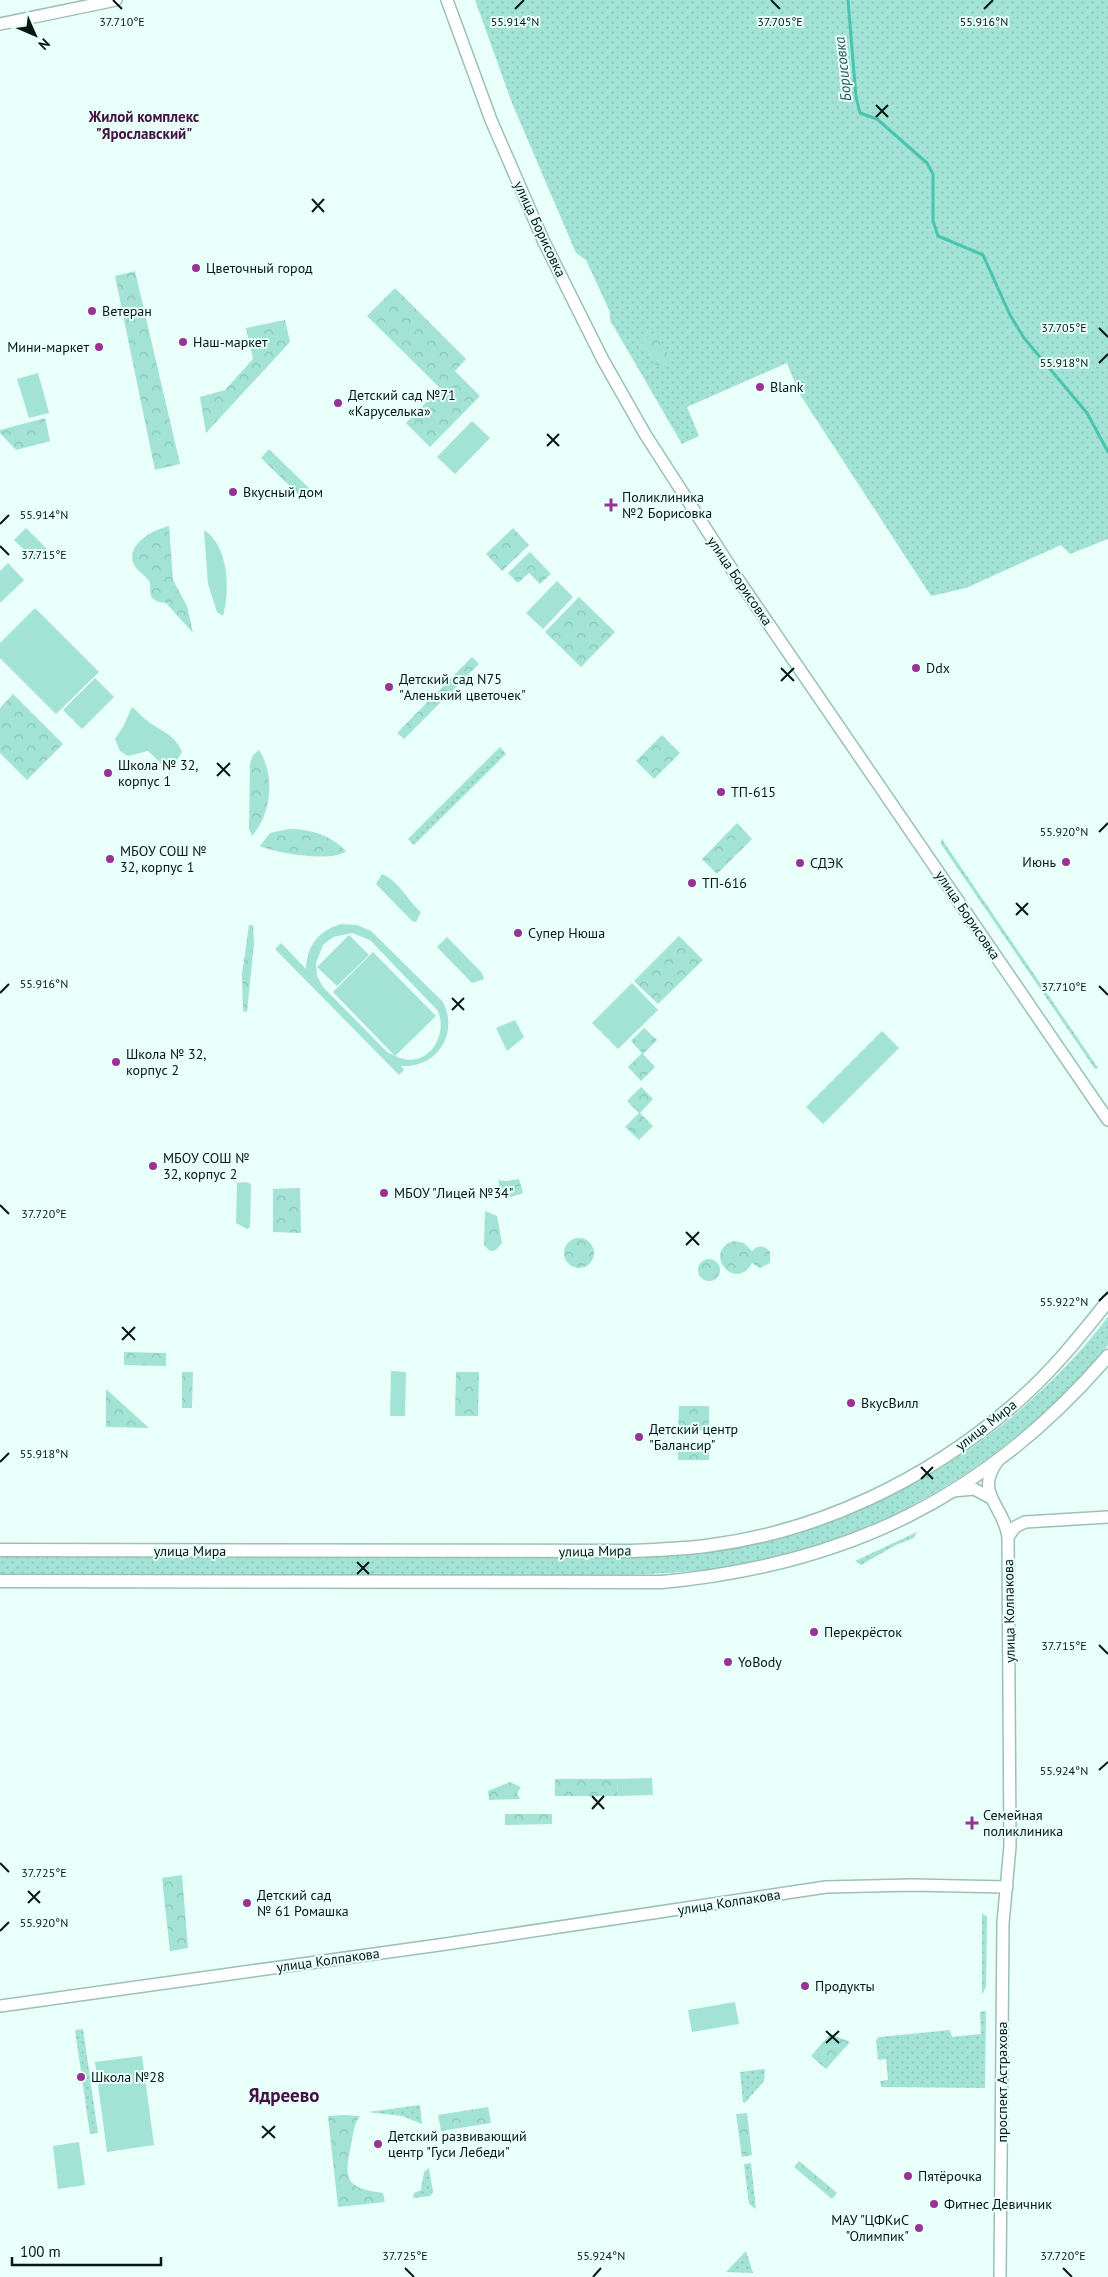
<svg xmlns="http://www.w3.org/2000/svg" width="1108" height="2277" font-family="'PT Sans',sans-serif">
<style>
.grass{fill:url(#grass-dots)}
.park{fill:url(#park-crowns)}
.pitch{fill:#a2e3d6;fill-rule:evenodd}
.lines{fill:none;stroke-linecap:round;stroke-linejoin:round}
.stream{stroke:#49c4af;stroke-width:3}
.tertiary-casing{stroke:#9bc0b8;stroke-width:14}
.secondary-casing{stroke:#9bc0b8;stroke-width:15}
.tertiary{stroke:#fff;stroke-width:11}
.secondary{stroke:#fff;stroke-width:12}
.ticks{fill:none;stroke:#081714;stroke-width:2}
.poi-dot{fill:#9a3295;stroke:#e8fffa;stroke-width:2}
.labels{text-anchor:middle;stroke-width:4;stroke-linejoin:round;paint-order:stroke}
.street-label{font-size:14px;fill:#081714;stroke:#e8fffa}
.poi-label{font-size:14px;fill:#081714;stroke:#e8fffa;text-anchor:start}
.water-label{font-size:15px;font-style:italic;fill:#2a5d54;stroke:#e8fffa}
.neighbourhood-label{font-size:15px;font-weight:bold;fill:#431140;stroke:#e8fffa}
.district-label{font-size:19px;font-weight:bold;fill:#431140;stroke:#e8fffa}
.ticks-label{font-size:12px;text-anchor:middle;fill:#081714;stroke:#e8fffa;stroke-width:4;stroke-linejoin:round;paint-order:stroke}
</style>
<defs>
<pattern id="grass-dots" width="8" height="8" patternUnits="userSpaceOnUse" patternTransform="scale(1.25)"><rect width="8" height="8" fill="#a2e3d6"/><path d="M2 2h.1M6 6h.1" fill="none" stroke="#8ac2b7" stroke-width="1.8" stroke-linecap="round"/></pattern>
<pattern id="park-crowns" width="20" height="18" patternUnits="userSpaceOnUse" patternTransform="scale(1.25)"><rect width="20" height="18" fill="#a2e3d6"/><path d="M2 6a3 3 0 1 1 6 0M12 15a3 3 0 1 1 6 0" fill="none" stroke="#8ac2b7"/></pattern>
</defs>
<rect width="100%" height="100%" fill="#e8fffa"/>
<g class="grass">
<polygon points="475,0 1108,0 1108,539 1070,554 1061,545 966,588 931,596 799,393 787,363 687,407 699,436 682,444 610,320 610,312 586,260 576,253 512,103"/>
<polygon points="500,747 506,754 414,845 408,839"/>
<polygon points="941,838 1098,1068 1095,1069 941,844"/>
<path d="M1108,1317v28l-8,11c-75,84 -165,149 -272,185 -17,6 -36,14 -54,18 -49,11 -99,14 -150,16h-624v-19l626,2c39,-2 76,-4 114,-11 146,-28 278,-113 368,-230z"/>
<polygon points="917,1532 914,1538 896,1545 861,1565 855,1561"/>
<polygon points="982,1913 987,1917 986,1987 982,1994"/>
<polygon points="986,2011 985,2088 881,2087 880,2081 888,2080 886,2059 878,2060 876,2040 879,2037 950,2030 952,2037 981,2034 980,2012"/>
<polygon points="83,2029 98,2133 90,2134 75,2030"/>
<polygon points="765,2069 764,2081 745,2103 743,2102 740,2072"/>
<polygon points="420,2105 422,2124 402,2116 368,2112"/>
<polygon points="751,2163 756,2209 749,2204 744,2164"/>
<polygon points="429,2168 433,2192 430,2196 413,2198 414,2193 421,2190 424,2172"/>
<polygon points="746,2251 753,2273 726,2272"/>
</g>
<g class="park">
<polygon points="135,271 180,464 155,470 115,276"/>
<polygon points="395,288 466,359 455,371 480,396 430,447 406,423 440,388 367,316"/>
<polygon points="285,320 290,342 206,433 200,397 225,390 253,359 246,328"/>
<polygon points="655,332 671,359 657,367 641,341"/>
<polygon points="45,418 50,441 16,450 0,433 0,430"/>
<polygon points="269,449 312,491 304,500 261,458"/>
<path d="M169,526l4,54 14,26 6,27 -27,-30 -8,-1 -6,-4c-3,-6 -1,-9 -2,-15 -3,-7 -12,-11 -16,-18 -9,-21 19,-35 35,-39z"/>
<polygon points="513,528 529,545 502,571 486,554"/>
<polygon points="530,552 551,574 540,584 529,573 518,583 508,573"/>
<polygon points="579,597 615,632 581,667 545,632"/>
<polygon points="472,657 479,664 404,739 397,733"/>
<polygon points="13,694 63,744 27,780 0,753 0,708"/>
<polygon points="662,735 680,753 654,779 636,761"/>
<path d="M259,750c16,25 13,63 -7,86l-3,-7 1,-65 3,-9z"/>
<polygon points="737,823 752,839 717,874 702,859"/>
<path d="M289,829c22,0 41,6 57,22 -14,12 -70,2 -86,-5l10,-13z"/>
<polygon points="249,925 253,925 254,943 247,1012 243,1011 242,974"/>
<polygon points="679,936 703,960 658,1004 634,981"/>
<polygon points="644,1028 657,1040 643,1054 655,1067 641,1081 628,1067 642,1053 631,1041"/>
<polygon points="641,1087 653,1099 640,1113 653,1126 639,1140 625,1127 639,1113 627,1101"/>
<polygon points="519,1179 523,1193 511,1197 501,1196 498,1180 506,1181"/>
<polygon points="300,1188 301,1233 273,1232 273,1189"/>
<polygon points="485,1211 497,1216 502,1243 496,1250 490,1251 484,1245"/>
<circle cx="579" cy="1253" r="15"/>
<path d="M734,1241l10,2 8,8c6,-6 13,-6 18,1v11l-10,5 -8,-5c-17,31 -51,-12 -18,-22z"/>
<circle cx="709" cy="1270" r="11"/>
<polygon points="124,1352 166,1353 166,1366 124,1365"/>
<polygon points="182,1372 193,1372 192,1408 182,1408"/>
<polygon points="456,1372 479,1372 478,1416 455,1416"/>
<polygon points="106,1389 149,1428 106,1427"/>
<polygon points="679,1406 709,1406 709,1430 678,1430"/>
<rect x="678" y="1444" width="31" height="16"/>
<polygon points="555,1779 617,1779 618,1796 555,1796"/>
<polygon points="510,1782 521,1787 517,1793 520,1799 489,1800 488,1791"/>
<polygon points="505,1814 552,1814 552,1824 505,1825"/>
<polygon points="182,1875 188,1948 170,1951 162,1878"/>
<polygon points="830,2034 850,2042 826,2069 811,2056"/>
<polygon points="488,2107 491,2123 441,2131 438,2115"/>
<polygon points="747,2113 752,2155 742,2157 736,2114"/>
<path d="M344,2115l16,1c-6,7 -7,20 -9,29 -8,36 -4,43 32,48l2,9 -47,5 -10,-91z"/>
<polygon points="799,2161 837,2193 832,2199 794,2167"/>
</g>
<g class="pitch">
<polygon points="38,373 49,413 29,418 17,379"/>
<polygon points="472,421 490,438 455,474 437,457"/>
<polygon points="26,528 47,549 36,561 14,540"/>
<path d="M204,530c25,16 26,60 19,86l-6,-4 -9,-28z"/>
<polygon points="8,563 24,580 0,603 0,571"/>
<polygon points="557,581 573,597 543,629 526,613"/>
<polygon points="35,608 99,672 56,714 0,658 0,643"/>
<polygon points="95,678 114,697 82,729 63,710"/>
<path d="M132,707c6,5 12,12 18,16 13,9 25,12 32,29l-9,15 -10,-2 -15,-14 -20,5 -8,-5 -5,-12 9,-14z"/>
<path d="M382,874c17,7 25,26 39,38l-5,10 -4,-1 -36,-37z"/>
<path d="M341,924l16,1 14,6 72,71c16,32 -6,66 -42,64l3,4 -5,5 -124,-126 6,-6 25,26c1,-23 12,-38 35,-45zM352,933l18,7 68,71c11,27 -13,60 -43,45l41,-40 -63,-64 -40,40 62,64 -8,-4 -64,-65 -6,-11 -1,-13 7,-18 10,-8z"/>
<polygon points="349,935 369,955 337,986 317,967"/>
<polygon points="447,937 482,973 484,979 472,983 437,947"/>
<polygon points="632,983 658,1010 618,1049 592,1023"/>
<polygon points="515,1020 524,1037 507,1051 496,1028"/>
<polygon points="882,1031 899,1048 823,1124 806,1107"/>
<polygon points="246,1182 251,1184 250,1227 247,1229 236,1223 237,1183"/>
<polygon points="391,1371 406,1372 405,1416 390,1416"/>
<polygon points="652,1778 653,1795 618,1796 617,1779"/>
<polygon points="735,2002 739,2024 692,2032 688,2010"/>
<polygon points="142,2056 154,2145 107,2152 95,2062"/>
<polygon points="79,2142 85,2185 58,2189 53,2146"/>
</g>
<g class="lines">
<polyline class="stream" points="848,0 856,97 860,113 877,119 927,163 933,174 933,221 938,236 983,255 1010,315 1024,338 1087,413 1108,452"/>
<defs>
<g id="tertiary">
<polyline points="447,0 491,120 544,242 603,360 645,434 742,585 1108,1120"/>
<polyline points="0,24 116,0"/>
<path d="M997,1462c-23,32 7,43 11,75"/>
<polyline points="953,1491 974,1489 991,1498"/>
<polyline points="0,2006 446,1944 826,1887 912,1885 1007,1887"/>
<polyline points="1000,2277 1003,1923 1010,1846 1008,1537 1015,1527 1025,1522 1108,1517"/>
</g>
<g id="secondary">
<path d="M0,1550l631,1c25,-1 50,-2 75,-5 113,-14 220,-66 305,-139 37,-31 67,-68 97,-106"/>
<path d="M0,1581l662,1c184,-17 325,-85 446,-226"/>
</g>
</defs>
<use href="#tertiary" class="tertiary-casing"/>
<use href="#secondary" class="secondary-casing"/>
<use href="#tertiary" class="tertiary"/>
<use href="#secondary" class="secondary"/>
</g>
<path class="ticks" d="M113,0l9,9M771,0l9,9M515,9l9,-9M984,9l9,-9M876,105l12,12M876,117l12,-12M312,199l12,13M312,212l12,-13M1099,328l9,9M1099,363l9,-9M547,434l12,12M547,446l12,-12M0,524l9,-9M0,546l9,9M781,668l13,13M781,681l13,-13M217,763l13,13M217,776l13,-13M1099,832l9,-9M1016,903l12,12M1016,915l12,-12M1099,986l9,9M0,993l9,-9M452,998l12,12M452,1010l12,-12M0,1205l9,9M686,1232l13,13M686,1245l13,-13M1099,1301l9,-9M122,1327l13,13M122,1340l13,-13M0,1462l9,-9M921,1467l12,12M921,1479l12,-12M357,1562l12,12M357,1574l12,-12M1099,1645l9,9M1099,1770l9,-8M592,1796l12,13M592,1809l12,-13M0,1863l9,9M28,1891l12,12M28,1903l12,-12M0,1931l9,-9M826,2031l13,12M826,2043l13,-12M262,2126l13,12M262,2138l13,-12M405,2268l9,9M1063,2268l9,9M593,2277l8,-9"/>
<g class="poi-dot">
<circle cx="196" cy="268" r="5"/>
<circle cx="92" cy="311" r="5"/>
<circle cx="183" cy="342" r="5"/>
<circle cx="99" cy="347" r="5"/>
<circle cx="760" cy="387" r="5"/>
<circle cx="338" cy="403" r="5"/>
<circle cx="233" cy="492" r="5"/>
<path d="M608.5 497.5h5v5h5v5h-5v5h-5v-5h-5v-5h5z"/>
<circle cx="916" cy="668" r="5"/>
<circle cx="389" cy="687" r="5"/>
<circle cx="108" cy="773" r="5"/>
<circle cx="721" cy="792" r="5"/>
<circle cx="110" cy="859" r="5"/>
<circle cx="1066" cy="862" r="5"/>
<circle cx="800" cy="863" r="5"/>
<circle cx="692" cy="883" r="5"/>
<circle cx="518" cy="933" r="5"/>
<circle cx="116" cy="1062" r="5"/>
<circle cx="153" cy="1166" r="5"/>
<circle cx="384" cy="1193" r="5"/>
<circle cx="851" cy="1403" r="5"/>
<circle cx="639" cy="1437" r="5"/>
<circle cx="814" cy="1632" r="5"/>
<circle cx="728" cy="1662" r="5"/>
<path d="M969.5 1815.5h5v5h5v5h-5v5h-5v-5h-5v-5h5z"/>
<circle cx="247" cy="1903" r="5"/>
<circle cx="805" cy="1986" r="5"/>
<circle cx="81" cy="2077" r="5"/>
<circle cx="378" cy="2144" r="5"/>
<circle cx="908" cy="2176" r="5"/>
<circle cx="934" cy="2204" r="5"/>
<circle cx="919" cy="2228" r="5"/>
</g>
<g class="labels">
<g class="street-label">
<text transform="translate(540 229) rotate(65)" y="5">улица Борисовка</text>
<text transform="translate(740 581) rotate(56)" y="5">улица Борисовка</text>
<text transform="translate(968 915) rotate(56)" y="5">улица Борисовка</text>
<text transform="translate(986 1425) rotate(-38)" y="5">улица Мира</text>
<text x="190" y="1556">улица Мира</text>
<text transform="translate(595 1551) rotate(-1)" y="5">улица Мира</text>
<text transform="translate(1009 1611) rotate(-91)" y="5">улица Колпакова</text>
<text transform="translate(729 1902) rotate(-9)" y="5">улица Колпакова</text>
<text transform="translate(328 1960) rotate(-8)" y="5">улица Колпакова</text>
<text transform="translate(1002 2082) rotate(-90)" y="5">проспект Астрахова</text>
</g>
<g class="poi-label">
<text x="206" y="273">Цветочный город</text>
<text x="102" y="316">Ветеран</text>
<text x="193" y="347">Наш-маркет</text>
<text x="89" y="352" text-anchor="end">Мини-маркет</text>
<text x="770" y="392">Blank</text>
<text x="348" y="400">Детский сад №71<tspan x="348" dy="16">«Каруселька»</tspan></text>
<text x="243" y="497">Вкусный дом</text>
<text x="622" y="502">Поликлиника<tspan x="622" dy="16">№2 Борисовка</tspan></text>
<text x="926" y="673">Ddx</text>
<text x="399" y="684">Детский сад N75<tspan x="399" dy="16">"Аленький цветочек"</tspan></text>
<text x="118" y="770">Школа № 32,<tspan x="118" dy="16">корпус 1</tspan></text>
<text x="731" y="797">ТП-615</text>
<text x="120" y="856">МБОУ СОШ №<tspan x="120" dy="16">32, корпус 1</tspan></text>
<text x="1056" y="867" text-anchor="end">Июнь</text>
<text x="810" y="868">СДЭК</text>
<text x="702" y="888">ТП-616</text>
<text x="528" y="938">Супер Нюша</text>
<text x="126" y="1059">Школа № 32,<tspan x="126" dy="16">корпус 2</tspan></text>
<text x="163" y="1163">МБОУ СОШ №<tspan x="163" dy="16">32, корпус 2</tspan></text>
<text x="394" y="1198">МБОУ "Лицей №34"</text>
<text x="861" y="1408">ВкусВилл</text>
<text x="649" y="1434">Детский центр<tspan x="649" dy="16">"Балансир"</tspan></text>
<text x="824" y="1637">Перекрёсток</text>
<text x="738" y="1667">YoBody</text>
<text x="983" y="1820">Семейная<tspan x="983" dy="16">поликлиника</tspan></text>
<text x="257" y="1900">Детский сад<tspan x="257" dy="16">№ 61 Ромашка</tspan></text>
<text x="815" y="1991">Продукты</text>
<text x="91" y="2082">Школа №28</text>
<text x="388" y="2141">Детский развивающий<tspan x="388" dy="16">центр "Гуси Лебеди"</tspan></text>
<text x="918" y="2181">Пятёрочка</text>
<text x="944" y="2209">Фитнес Девичник</text>
<text x="909" y="2225" text-anchor="end">МАУ "ЦФКиС<tspan x="909" dy="16">"Олимпик"</tspan></text>
</g>
<g class="water-label">
<text transform="translate(843 69) rotate(-96)" y="5">Борисовка</text>
</g>
<g class="neighbourhood-label">
<text x="144" y="122">Жилой комплекс<tspan x="144" dy="17">"Ярославский"</tspan></text>
</g>
<g class="district-label">
<text x="284" y="2102">Ядреево</text>
</g>
</g>
<g class="ticks-label">
<text x="122" y="26">37.710°E</text>
<text x="515" y="26">55.914°N</text>
<text x="780" y="26">37.705°E</text>
<text x="984" y="26">55.916°N</text>
<text x="1064" y="332">37.705°E</text>
<text x="1064" y="367">55.918°N</text>
<text x="44" y="519">55.914°N</text>
<text x="44" y="559">37.715°E</text>
<text x="1064" y="836">55.920°N</text>
<text x="44" y="988">55.916°N</text>
<text x="1064" y="991">37.710°E</text>
<text x="44" y="1218">37.720°E</text>
<text x="1064" y="1306">55.922°N</text>
<text x="44" y="1458">55.918°N</text>
<text x="1064" y="1650">37.715°E</text>
<text x="1064" y="1775">55.924°N</text>
<text x="44" y="1877">37.725°E</text>
<text x="44" y="1927">55.920°N</text>
<text x="405" y="2260">37.725°E</text>
<text x="601" y="2260">55.924°N</text>
<text x="1063" y="2260">37.720°E</text>
</g>
<g transform="translate(35 35) rotate(135)" stroke="#e8fffa" stroke-width="4" paint-order="stroke">
<path d="M0-4L9 19L0 12L-9 19Z" fill="#081714"/>
<text y="-8" font-size="14" font-weight="bold" text-anchor="middle" fill="#081714">N</text>
</g>
<path d="M12 2257v8h149v-8" fill="none" stroke="#081714" stroke-width="2.5"/>
<text x="20" y="2257" font-size="15" fill="#081714" stroke="#e8fffa" stroke-width="4" paint-order="stroke">100 m</text>
</svg>
